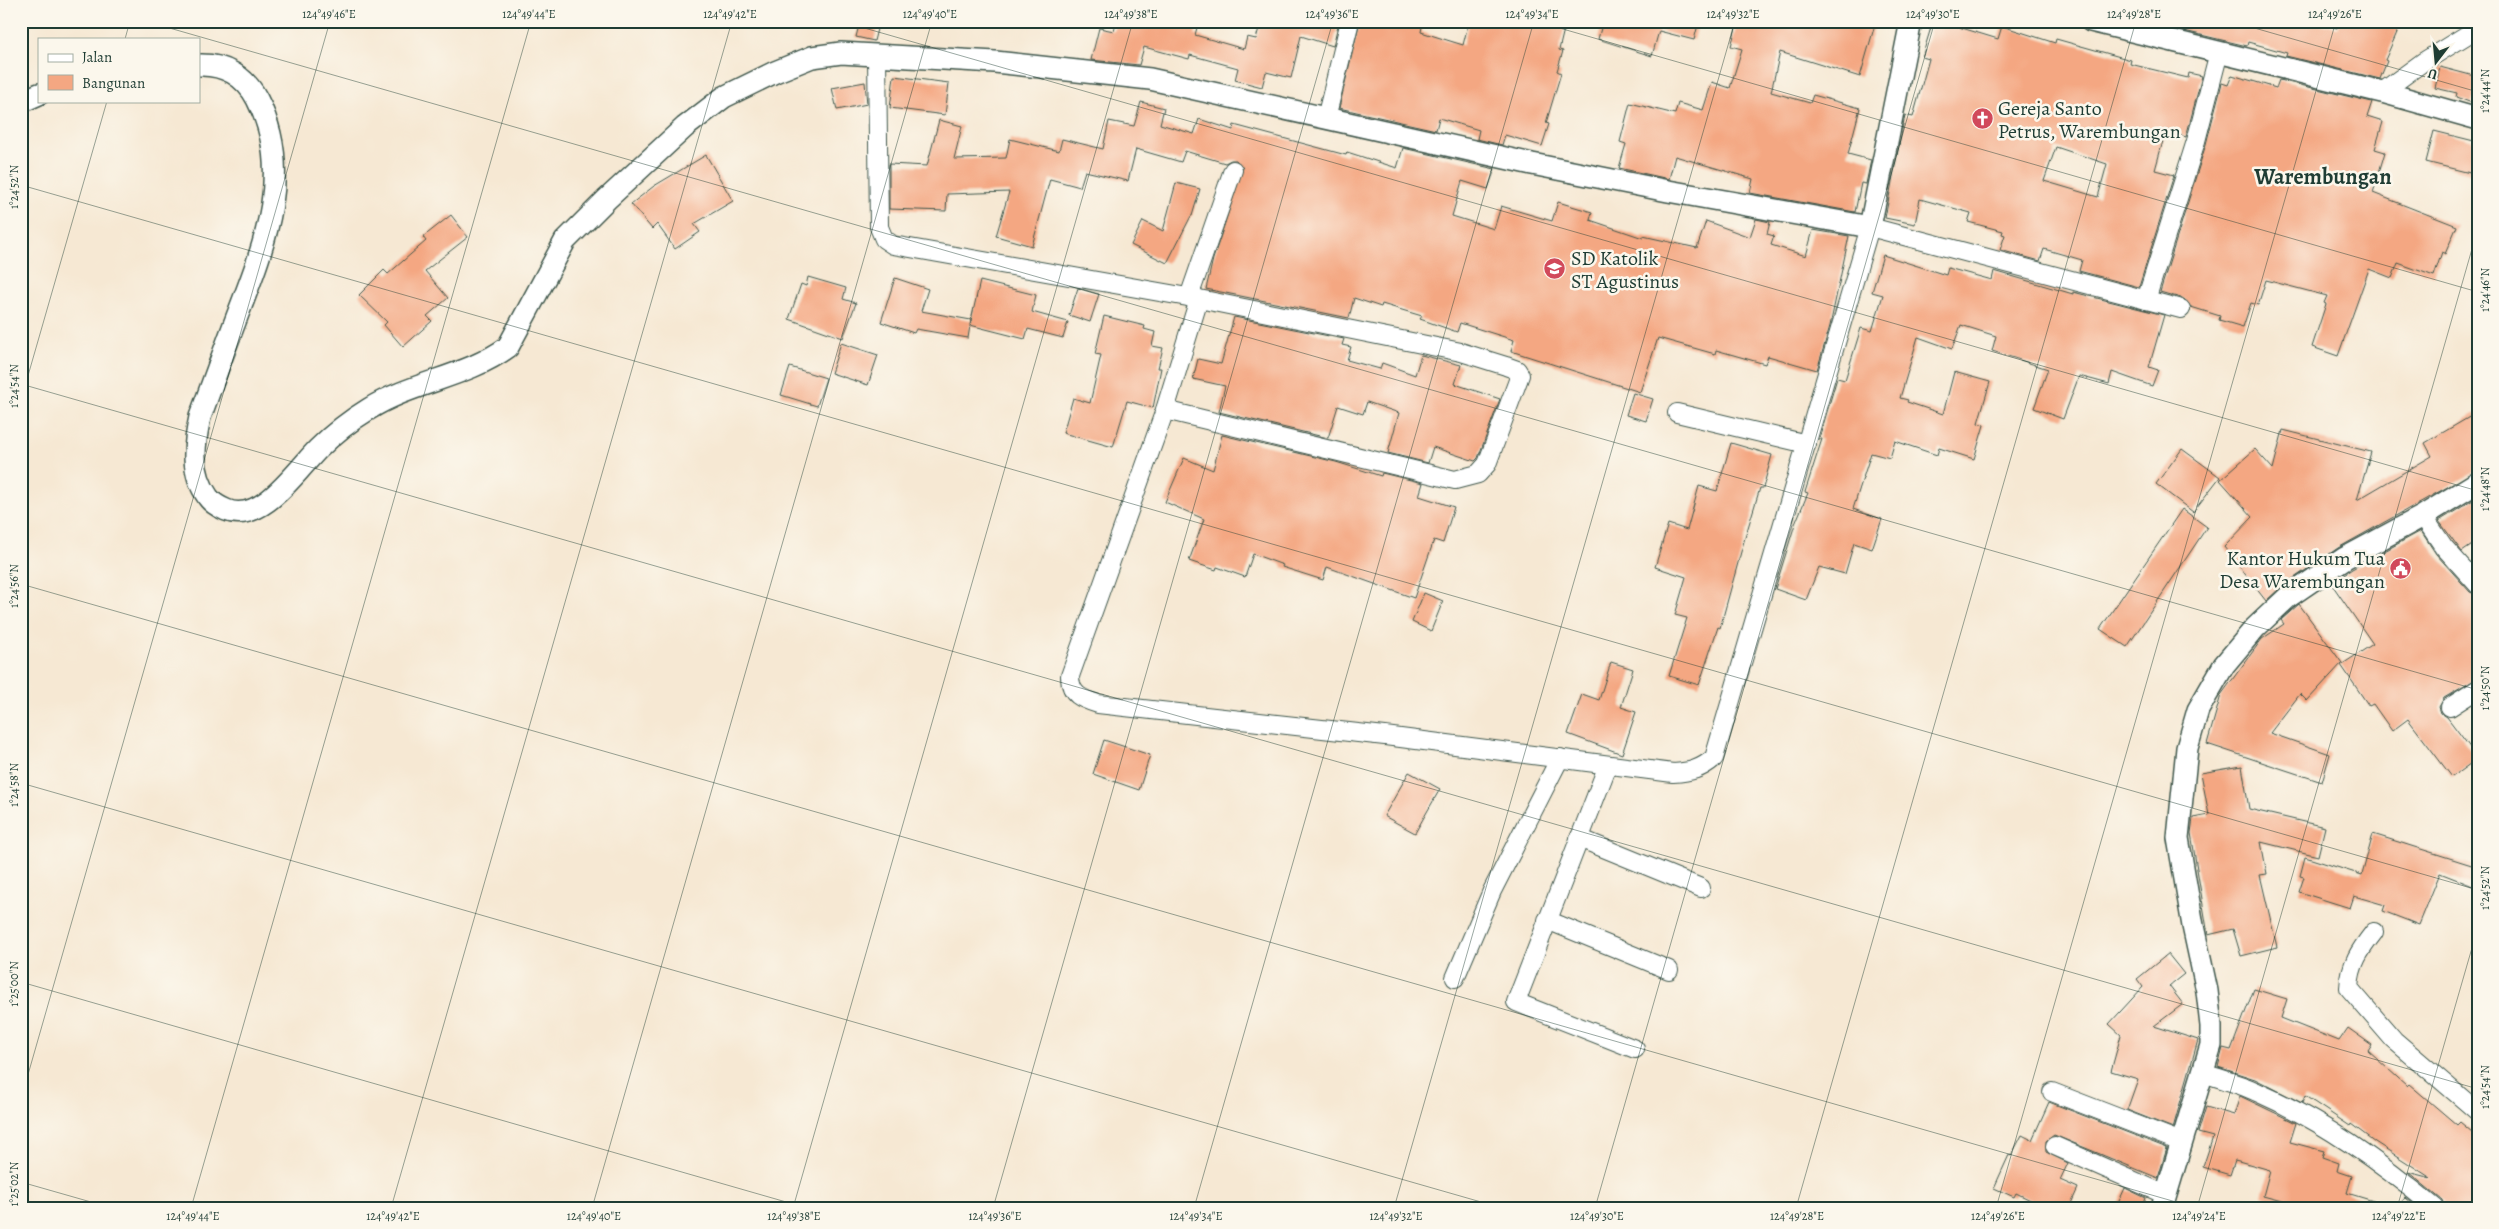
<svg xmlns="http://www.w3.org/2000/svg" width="2499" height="1229" font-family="Alegreya,serif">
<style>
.building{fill:#f4a782;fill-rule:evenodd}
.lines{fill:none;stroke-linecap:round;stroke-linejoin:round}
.minor-casing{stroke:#3f574c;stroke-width:20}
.tertiary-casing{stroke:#3f574c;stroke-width:24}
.minor{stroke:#fff;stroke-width:18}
.tertiary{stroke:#fff;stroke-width:21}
.ticks{fill:none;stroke:#1f3d34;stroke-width:1;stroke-opacity:0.45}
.labels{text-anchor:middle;stroke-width:5;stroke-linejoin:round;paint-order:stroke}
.poi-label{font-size:20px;fill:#1f3d34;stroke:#fbf7ec;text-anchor:start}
.quarter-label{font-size:22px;font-weight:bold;fill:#1f3d34;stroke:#fbf7ec}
.neatline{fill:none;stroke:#1f3d34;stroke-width:2}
.ticks-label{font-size:12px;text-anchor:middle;fill:#1f3d34}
</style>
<rect width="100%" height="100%" fill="#fbf7ec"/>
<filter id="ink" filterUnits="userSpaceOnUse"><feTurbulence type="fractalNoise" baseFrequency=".02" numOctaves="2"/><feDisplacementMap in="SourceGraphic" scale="10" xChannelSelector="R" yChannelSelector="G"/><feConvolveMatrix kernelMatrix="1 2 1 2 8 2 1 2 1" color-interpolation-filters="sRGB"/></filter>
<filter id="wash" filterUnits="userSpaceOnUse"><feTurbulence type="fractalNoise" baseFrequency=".0096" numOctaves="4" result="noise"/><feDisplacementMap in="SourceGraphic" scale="20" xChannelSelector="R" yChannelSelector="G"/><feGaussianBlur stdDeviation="1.12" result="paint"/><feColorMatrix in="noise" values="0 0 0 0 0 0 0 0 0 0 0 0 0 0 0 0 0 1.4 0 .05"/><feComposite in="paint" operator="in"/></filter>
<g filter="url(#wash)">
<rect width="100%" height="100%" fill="#f6e8d3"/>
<g id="blocks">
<g class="building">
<polygon points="860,21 878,25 874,41 856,37"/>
<polygon points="1117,21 1185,21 1198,24 1195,35 1244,49 1247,37 1256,39 1261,21 1339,21 1333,46 1301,36 1291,78 1266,72 1262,87 1235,80 1238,68 1190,55 1189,59 1144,47 1139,65 1091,60 1099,28 1114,31"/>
<polygon points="1360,21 1423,21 1421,32 1463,45 1469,21 1566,21 1559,50 1563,51 1557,71 1561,73 1546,123 1549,124 1542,146 1505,135 1502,145 1477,139 1479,130 1439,118 1436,130 1339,108"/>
<polygon points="1603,21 1699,21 1694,40 1659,31 1652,56 1598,39"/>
<polygon points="1738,21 1876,21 1860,77 1780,52 1771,92 1810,103 1813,95 1860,108 1848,154 1871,160 1866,184 1861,183 1855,212 1750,193 1753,179 1675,156 1669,179 1619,168 1626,144 1620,142 1630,103 1675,114 1678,103 1703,110 1712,82 1730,88 1742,49 1731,46"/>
<path d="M1933,21h6l59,18 4,-13 53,17 1,-4 75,21 -1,4 58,14 1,-5 13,3 -16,61 -20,-7 -11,40 19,5 -35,112 -60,-16 3,-11 -38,-11 -4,12 -40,-11 5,-15 -3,-1 1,-3 -35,-9 3,-9 -51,-14 -5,25 -30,-6 20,-103 8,2 16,-58 -7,-2zM2056,147l51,17 -9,33 -54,-16z"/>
<polygon points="2155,21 2310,21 2337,28 2340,21 2402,21 2385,60 2387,61 2380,79 2286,56 2287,53 2248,42 2247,46 2155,24"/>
<polygon points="2440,67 2478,77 2478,101 2473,99 2472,103 2456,97 2457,93 2435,88"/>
<polygon points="2232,75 2276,88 2279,80 2372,102 2367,117 2383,122 2375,149 2385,152 2373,193 2457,226 2445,254 2442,252 2434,276 2398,263 2392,278 2369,269 2338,356 2312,347 2326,304 2324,303 2327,296 2266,280 2258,305 2251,303 2243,327 2219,320 2220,316 2191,307 2184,299 2160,292 2206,144 2222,83 2228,85"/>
<polygon points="894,76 949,83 945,115 890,108"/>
<polygon points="865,82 867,104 837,110 832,88"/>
<polygon points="1141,102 1164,108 1160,124 1194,134 1199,119 1233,130 1234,125 1346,155 1347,152 1397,168 1403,148 1495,169 1488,189 1462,181 1452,216 1494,229 1501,206 1552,221 1558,202 1592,212 1590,220 1643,238 1643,236 1697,248 1706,221 1750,237 1756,219 1770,222 1767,234 1774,236 1771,245 1806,256 1813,230 1849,236 1830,326 1817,370 1768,356 1765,364 1716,350 1715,354 1658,338 1640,392 1511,351 1514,340 1460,323 1457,332 1420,319 1422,316 1382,304 1381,307 1354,298 1349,318 1206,289 1213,259 1243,168 1236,160 1231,160 1225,163 1185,151 1181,162 1136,149 1128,181 1085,171 1080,187 1050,179 1032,246 996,236 1009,192 947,194 946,211 889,209 889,164 927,166 939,120 962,126 954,159 1006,158 1010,139 1059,151 1062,139 1103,149 1109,121 1134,126"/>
<polygon points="2434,131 2478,142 2478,175 2426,162"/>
<polygon points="706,155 733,201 694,224 700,232 675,249 657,224 652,229 631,204 654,186"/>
<polygon points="1176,183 1200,189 1192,216 1191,216 1167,263 1131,245 1143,221 1163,231"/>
<polygon points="451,215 468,237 425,271 448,298 427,316 432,321 403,347 384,325 387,322 359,295 384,270 388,274 426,241 423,237"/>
<polygon points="1883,255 1946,275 1948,268 1992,280 1994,271 2073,294 2073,292 2164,315 2149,367 2158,370 2152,386 2112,372 2109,384 2079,376 2063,419 2034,408 2048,369 1992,351 1996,336 1961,325 1952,349 1918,337 1900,398 1908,400 1907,402 1943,414 1954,372 1990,382 1978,423 1984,425 1974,459 1939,448 1937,455 1895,441 1890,458 1871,453 1853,509 1882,519 1872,549 1854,543 1845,574 1819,567 1806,600 1775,589 1795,524 1808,493 1805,492 1822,439 1819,439 1837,378 1845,380 1861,328 1872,331 1883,295 1872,292"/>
<polygon points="808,277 846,288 843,299 856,303 843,338 789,319 801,284 806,286"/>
<polygon points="895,278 928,289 921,311 971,320 968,338 916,329 914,333 881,322"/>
<polygon points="980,281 1036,295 1032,312 1068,322 1063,338 1028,329 1025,339 970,325"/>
<polygon points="1078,288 1099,294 1090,322 1069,315"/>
<polygon points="1104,316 1145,326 1144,329 1155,332 1152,346 1163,348 1158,368 1161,368 1153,408 1127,401 1113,447 1063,433 1073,398 1090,403 1101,355 1095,354"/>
<polygon points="1234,317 1344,339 1342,345 1351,347 1347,360 1380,369 1382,363 1415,375 1421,355 1461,365 1455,384 1500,399 1478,458 1475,461 1433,447 1428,463 1388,453 1399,413 1367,402 1363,414 1338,406 1328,438 1219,412 1225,386 1193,379 1198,359 1221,364"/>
<polygon points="841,343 878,355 868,385 831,373"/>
<polygon points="790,367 826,378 817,406 781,395"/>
<polygon points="1633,393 1653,399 1646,421 1626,415"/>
<polygon points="2478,412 2478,470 2338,548 2281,587 2266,601 2224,547 2253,517 2220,480 2255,449 2273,469 2283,430 2371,452 2357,500 2432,456 2425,443"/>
<polygon points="1222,435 1336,462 1381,476 1382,473 1423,483 1419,496 1454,507 1443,543 1434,540 1414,598 1327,567 1323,580 1282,567 1283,565 1253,554 1245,577 1217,567 1216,570 1189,561 1204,519 1165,502 1184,458 1213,470"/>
<polygon points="1731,443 1772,455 1763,488 1760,488 1744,541 1720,628 1718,627 1699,685 1669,676 1687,618 1675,615 1686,577 1655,567 1668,524 1687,530 1699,486 1717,491"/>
<polygon points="2182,449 2220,477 2193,512 2156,484"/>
<polygon points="2478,497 2478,541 2462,552 2439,521"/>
<polygon points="2182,509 2207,527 2127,647 2100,629"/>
<polygon points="2421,531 2436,554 2470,592 2478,595 2478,678 2444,698 2439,707 2441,713 2447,717 2478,758 2452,777 2408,719 2392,731 2373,704 2369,706 2341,665 2373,644 2331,583 2352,569"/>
<polygon points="1424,593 1443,601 1431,631 1412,622"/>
<polygon points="2299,604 2342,663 2307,701 2300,694 2270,733 2330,754 2322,782 2207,744 2221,695 2262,639 2284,624 2281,620"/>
<polygon points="1611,662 1633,669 1621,707 1636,712 1622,754 1568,734 1582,694 1599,700"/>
<polygon points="1104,740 1150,755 1139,790 1093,774"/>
<polygon points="2242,766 2249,809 2325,827 2318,856 2261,842 2267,874 2260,875 2277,947 2241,956 2233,929 2208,935 2191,833 2193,818 2209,815 2201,773"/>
<polygon points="1409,772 1440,789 1415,833 1384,816"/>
<polygon points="2373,834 2478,867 2478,888 2440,873 2419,925 2383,911 2385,905 2354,896 2350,908 2299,892 2304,877 2300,876 2305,857 2362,875"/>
<polygon points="2168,954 2184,974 2169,986 2183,1004 2154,1026 2198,1040 2173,1128 2127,1110 2138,1079 2111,1071 2121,1035 2109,1024 2143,987 2137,979"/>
<polygon points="2254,989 2287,999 2281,1018 2339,1041 2348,1028 2372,1045 2368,1051 2407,1086 2409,1084 2457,1125 2460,1122 2478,1137 2478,1208 2445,1208 2442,1200 2408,1172 2431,1178 2375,1142 2351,1124 2350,1126 2305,1096 2302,1103 2255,1079 2218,1067 2223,1048 2231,1050"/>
<polygon points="2240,1096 2296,1123 2290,1142 2324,1151 2322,1157 2339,1163 2337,1171 2352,1176 2347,1193 2380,1203 2380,1208 2308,1208 2263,1196 2270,1170 2235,1160 2230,1175 2203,1167 2213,1137 2198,1133 2206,1107 2234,1115"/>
<polygon points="2049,1102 2167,1148 2158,1178 2054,1135 2046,1141 2046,1152 2068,1163 2060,1180 2078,1188 2069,1208 2047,1208 2016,1193 2014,1197 1994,1188 2009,1155 2011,1156 2022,1135 2032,1140"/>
<polygon points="2125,1188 2146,1198 2142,1208 2116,1208"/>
<polygon points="2406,1198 2418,1208 2394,1208"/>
</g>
</g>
</g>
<g filter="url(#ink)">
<use href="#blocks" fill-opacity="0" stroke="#3f574c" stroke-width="1"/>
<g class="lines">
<defs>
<g id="minor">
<polyline points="877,54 879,227 884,239 893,245 1199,299 1461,352 1506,366 1517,370 1520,375 1487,464 1478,474 1455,480 1165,410"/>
<polyline points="2382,92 2423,62 2478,28"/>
<polyline points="1326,118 1350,21"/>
<polyline points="1189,297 1233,170"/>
<path d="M1199,299l-34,111 -95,266c0,19 12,23 28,28l287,32 288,37c18,-1 28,-4 41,-15l156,-531 311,82"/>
<polyline points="2146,300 2196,141 2219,52"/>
<polyline points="1677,413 1807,444"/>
<polyline points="2423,516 2444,547 2478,585"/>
<polyline points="2450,707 2478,689"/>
<polyline points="1608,765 1516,1002 1635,1049"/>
<polyline points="1579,838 1701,888"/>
<polyline points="1547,920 1669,970"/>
<path d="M2374,932c-14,18 -24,32 -25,56l45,52 84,72"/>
<polyline points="1455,978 1492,891 1560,758"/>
<path d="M2203,1073c18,6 37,11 54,19 66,29 123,70 178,116"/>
<polyline points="2052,1092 2181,1142"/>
<polyline points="2055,1146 2166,1195"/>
</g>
<g id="tertiary">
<polyline points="2091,21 2382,92 2478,119"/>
<path d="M199,65c25,-1 46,11 58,34 37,71 8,145 -19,215 -13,34 -25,68 -38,103 -6,27 -10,55 8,80 4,6 11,10 18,13 35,15 71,-40 92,-61 16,-16 33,-29 51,-40 43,-27 98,-32 139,-62l57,-106 42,-42 78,-72 39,-30 51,-25 37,-15 29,-4 154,9 155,17 382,85 136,27 202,36 41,-206"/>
<polyline points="21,102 39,94"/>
<polyline points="2162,1208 2211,1045 2211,1026 2207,991 2193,926 2178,838 2187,748 2198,710 2224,665 2255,628 2288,597 2345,558 2423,516 2478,482"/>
</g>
</defs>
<use href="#minor" class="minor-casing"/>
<use href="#tertiary" class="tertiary-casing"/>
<use href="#minor" class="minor"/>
<use href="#tertiary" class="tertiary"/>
</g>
</g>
<path class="ticks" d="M145,21l2333,669M840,21l1638,470M1535,21l943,271M2230,21l248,71M125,39l5,-18M21,185l2457,705M21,384l2457,705M21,400l86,-299M21,584l2176,624M21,783l1481,425M21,982l786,226M21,1099l309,-1078M21,1182l91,26M191,1208l340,-1187M391,1208l341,-1187M592,1208l340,-1187M793,1208l340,-1187M993,1208l340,-1187M1194,1208l340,-1187M1394,1208l341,-1187M1595,1208l340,-1187M1796,1208l340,-1187M1996,1208l340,-1187M2197,1208l281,-980M2397,1208l81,-281"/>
<defs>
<symbol id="church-disc" viewBox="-11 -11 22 22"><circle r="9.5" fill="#d1495b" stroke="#fbf7ec"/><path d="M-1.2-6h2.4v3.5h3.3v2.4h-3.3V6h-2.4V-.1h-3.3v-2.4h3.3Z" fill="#fff"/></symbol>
<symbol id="school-disc" viewBox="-11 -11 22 22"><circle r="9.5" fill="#d1495b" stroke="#fbf7ec"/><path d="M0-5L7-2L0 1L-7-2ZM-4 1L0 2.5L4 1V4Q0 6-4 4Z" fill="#fff"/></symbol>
<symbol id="civic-disc" viewBox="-11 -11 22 22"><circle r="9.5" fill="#d1495b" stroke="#fbf7ec"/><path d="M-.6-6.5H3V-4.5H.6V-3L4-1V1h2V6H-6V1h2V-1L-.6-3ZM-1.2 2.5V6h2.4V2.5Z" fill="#fff"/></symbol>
</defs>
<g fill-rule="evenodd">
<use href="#church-disc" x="1970" y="106" width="25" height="25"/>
<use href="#school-disc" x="1542" y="256" width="25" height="25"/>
<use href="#civic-disc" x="2388" y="556" width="25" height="25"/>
</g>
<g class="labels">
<g class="poi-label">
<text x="1998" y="115">Gereja Santo<tspan x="1998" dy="23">Petrus, Warembungan</tspan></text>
<text x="1571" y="265">SD Katolik<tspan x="1571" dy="23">ST Agustinus</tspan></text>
<text x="2385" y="565" text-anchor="end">Kantor Hukum Tua<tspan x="2385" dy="23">Desa Warembungan</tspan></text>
</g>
<g class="quarter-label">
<text x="2323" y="184">Warembungan</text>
</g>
</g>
<rect width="2499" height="1229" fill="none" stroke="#fbf7ec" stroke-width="55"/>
<rect x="38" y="38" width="162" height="65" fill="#fbf7ec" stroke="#a3ada2"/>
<rect x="48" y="54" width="25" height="8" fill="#ffffff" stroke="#a3ada2"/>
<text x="82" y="62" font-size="15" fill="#1f3d34">Jalan</text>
<rect x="48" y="75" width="25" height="15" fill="#f4a782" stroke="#a3ada2"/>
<text x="82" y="88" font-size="15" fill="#1f3d34">Bangunan</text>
<g transform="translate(2436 62) rotate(196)" stroke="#fbf7ec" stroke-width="4" paint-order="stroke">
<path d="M0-4L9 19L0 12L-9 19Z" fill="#1f3d34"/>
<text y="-8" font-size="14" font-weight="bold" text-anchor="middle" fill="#1f3d34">U</text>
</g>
<rect x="28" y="28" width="2444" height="1174" class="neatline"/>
<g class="ticks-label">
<text x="329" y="18">124°49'46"E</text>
<text x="529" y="18">124°49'44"E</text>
<text x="730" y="18">124°49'42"E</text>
<text x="930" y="18">124°49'40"E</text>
<text x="1131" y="18">124°49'38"E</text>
<text x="1332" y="18">124°49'36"E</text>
<text x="1532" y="18">124°49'34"E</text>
<text x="1733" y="18">124°49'32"E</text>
<text x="1933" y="18">124°49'30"E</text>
<text x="2134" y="18">124°49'28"E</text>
<text x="2335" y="18">124°49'26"E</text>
<text transform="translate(2485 91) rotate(-90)" y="4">1°24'44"N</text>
<text transform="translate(14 187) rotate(-90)" y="4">1°24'52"N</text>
<text transform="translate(2485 290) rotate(-90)" y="4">1°24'46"N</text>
<text transform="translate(14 386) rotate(-90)" y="4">1°24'54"N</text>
<text transform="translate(2485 489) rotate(-90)" y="4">1°24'48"N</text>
<text transform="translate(14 586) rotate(-90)" y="4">1°24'56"N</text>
<text transform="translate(2485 688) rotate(-90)" y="4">1°24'50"N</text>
<text transform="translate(14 785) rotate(-90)" y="4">1°24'58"N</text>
<text transform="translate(2485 888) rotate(-90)" y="4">1°24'52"N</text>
<text transform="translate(14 984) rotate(-90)" y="4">1°25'00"N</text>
<text transform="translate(2485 1087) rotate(-90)" y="4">1°24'54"N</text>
<text transform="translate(14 1184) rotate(-90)" y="4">1°25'02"N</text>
<text x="193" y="1220">124°49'44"E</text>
<text x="393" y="1220">124°49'42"E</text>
<text x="594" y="1220">124°49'40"E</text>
<text x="794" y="1220">124°49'38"E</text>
<text x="995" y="1220">124°49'36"E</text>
<text x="1196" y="1220">124°49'34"E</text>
<text x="1396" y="1220">124°49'32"E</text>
<text x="1597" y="1220">124°49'30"E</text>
<text x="1797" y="1220">124°49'28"E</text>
<text x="1998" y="1220">124°49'26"E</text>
<text x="2199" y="1220">124°49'24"E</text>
<text x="2399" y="1220">124°49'22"E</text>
</g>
</svg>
